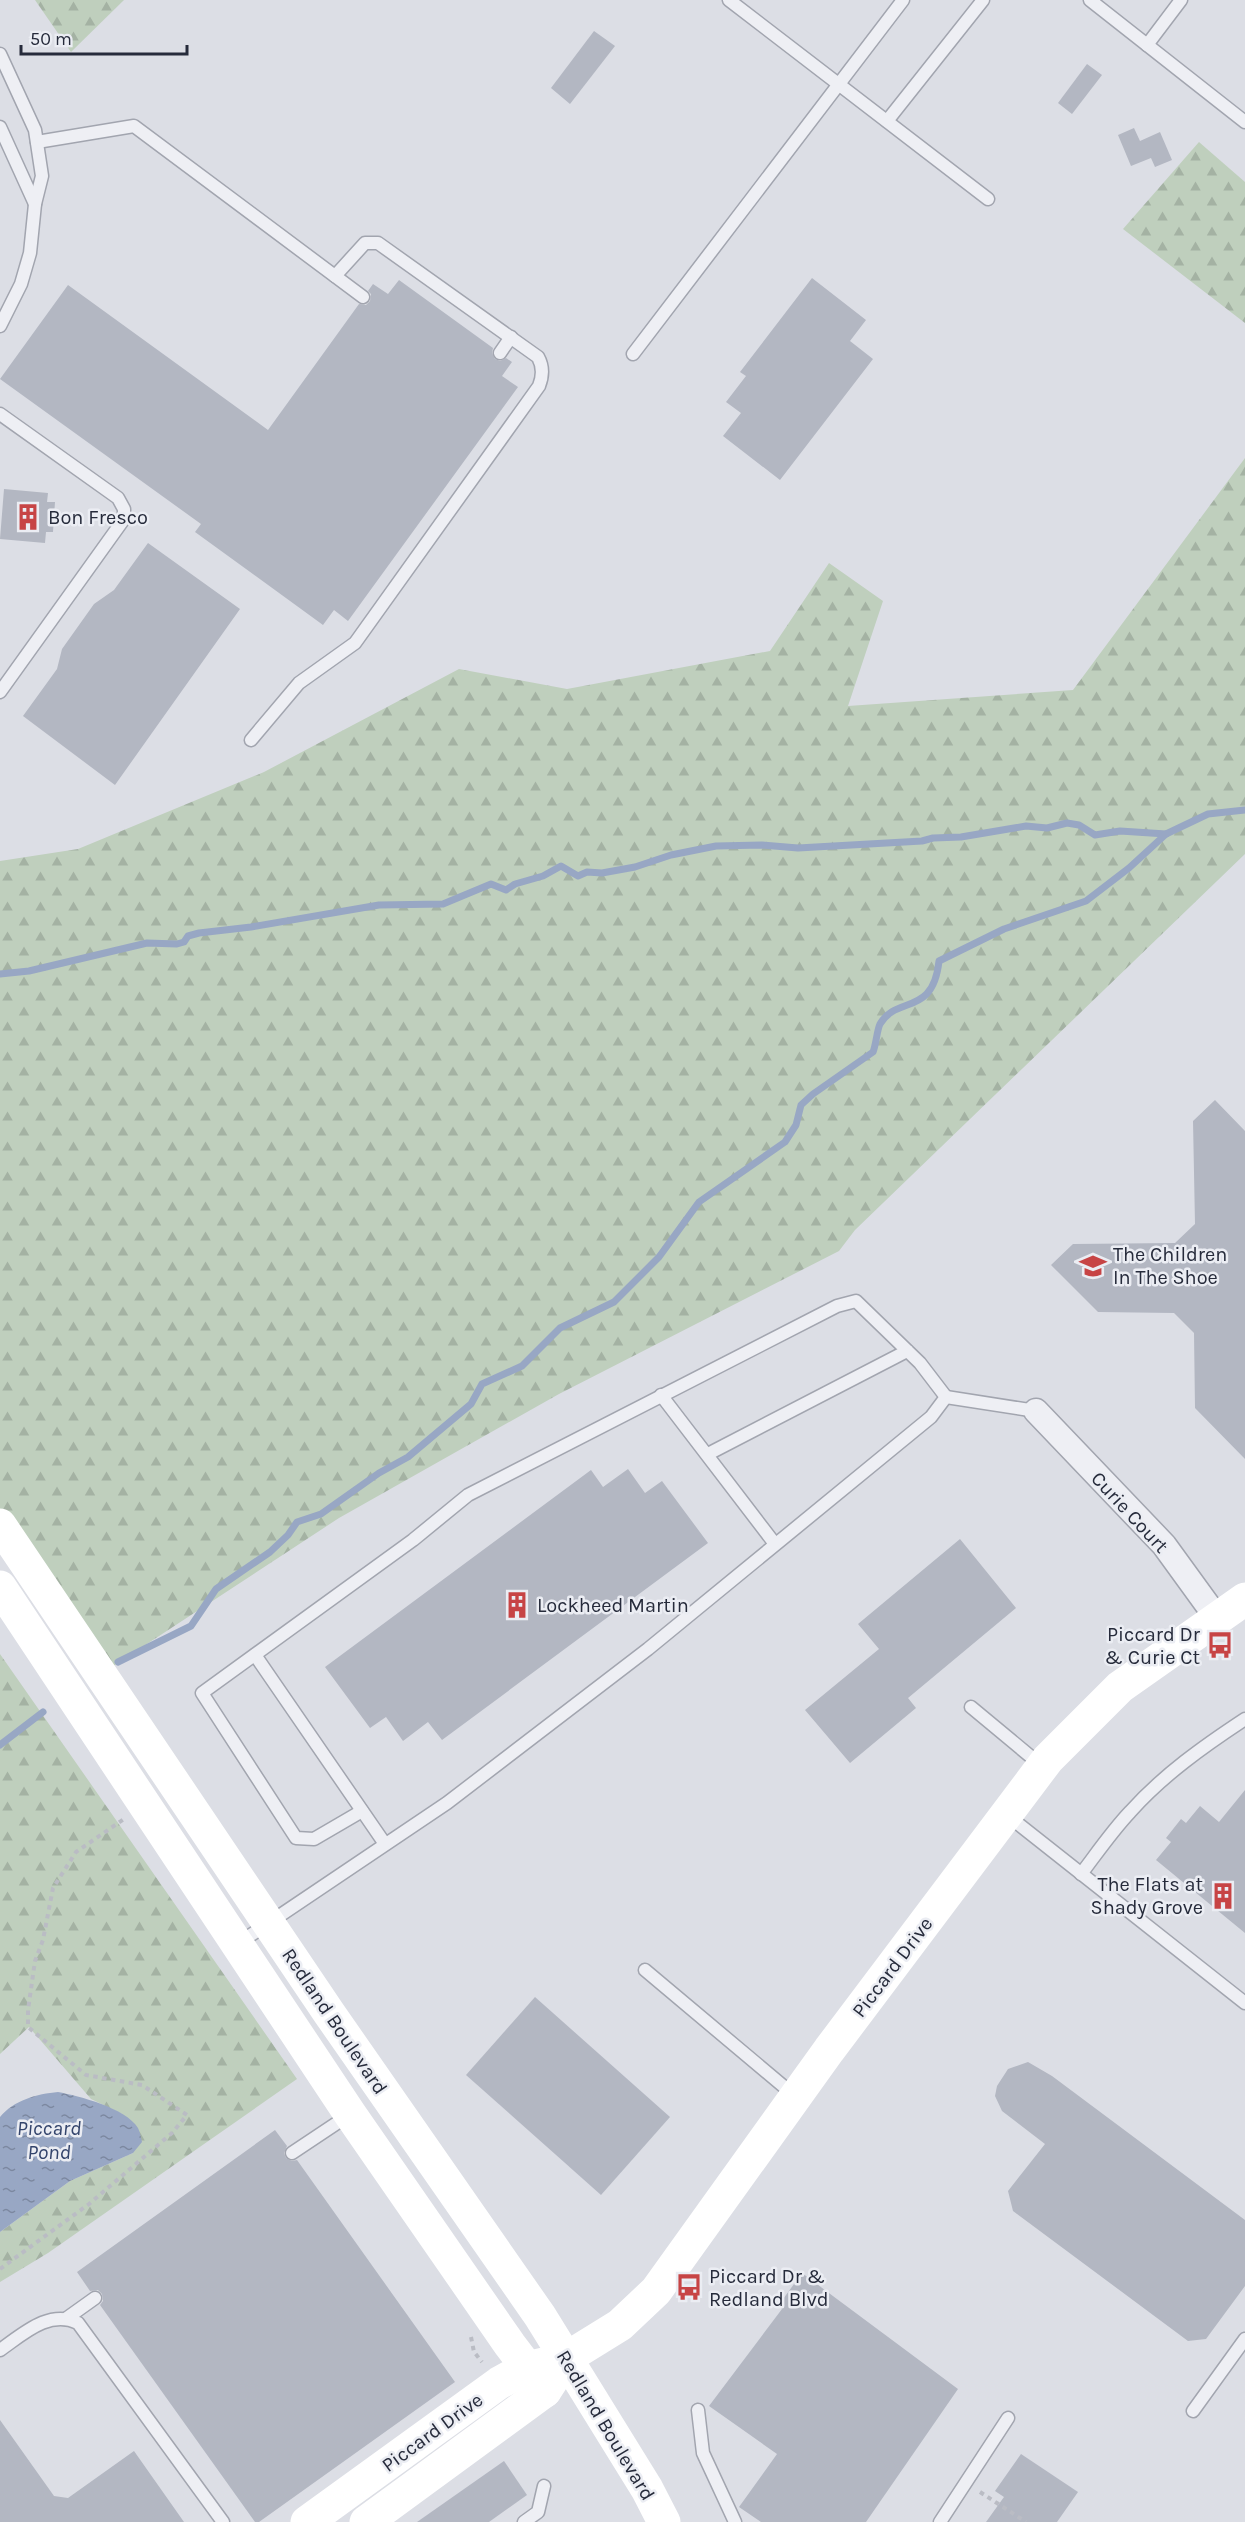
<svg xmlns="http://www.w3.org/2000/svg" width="1245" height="2522" font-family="Karla,sans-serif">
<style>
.forest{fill:url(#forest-firs)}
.water{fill:url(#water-ripples)}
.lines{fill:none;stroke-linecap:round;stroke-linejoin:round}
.stream{stroke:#98a7c4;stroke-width:7}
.building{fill:#b3b7c2}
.lane-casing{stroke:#a2a5af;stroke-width:15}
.street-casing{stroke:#a2a5af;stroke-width:27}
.path{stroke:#babcc4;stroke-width:4;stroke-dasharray:4.5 4.5;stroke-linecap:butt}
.lane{stroke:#eeeff4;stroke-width:12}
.street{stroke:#eeeff4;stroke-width:24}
.secondary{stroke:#fff;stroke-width:33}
.labels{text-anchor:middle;stroke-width:5;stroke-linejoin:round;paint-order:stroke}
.poi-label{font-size:20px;fill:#262b3b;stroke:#ebedf3;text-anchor:start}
.street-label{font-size:20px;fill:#262b3b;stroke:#ebedf3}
.water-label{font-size:21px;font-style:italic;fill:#33446c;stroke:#ebedf3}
</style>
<defs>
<pattern id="forest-firs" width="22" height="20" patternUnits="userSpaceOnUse" patternTransform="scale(1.5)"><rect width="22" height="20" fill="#bfcfbd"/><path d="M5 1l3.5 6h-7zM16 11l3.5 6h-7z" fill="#a4b2a3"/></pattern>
<pattern id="water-ripples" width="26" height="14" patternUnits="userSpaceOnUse" patternTransform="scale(1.5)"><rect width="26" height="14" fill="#98a7c4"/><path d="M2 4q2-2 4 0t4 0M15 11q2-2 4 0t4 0" fill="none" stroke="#7c88a0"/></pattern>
</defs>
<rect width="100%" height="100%" fill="#dcdee5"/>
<g class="forest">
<polygon points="35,0 124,0 71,52"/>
<polygon points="1199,142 1245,182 1245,323 1123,229"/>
<polygon points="1245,458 1245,854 855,1230 839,1251 559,1394 339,1518 98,1676 0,1527 0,861 78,849 264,772 459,669 567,689 770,651 829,563 883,601 848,706 1073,690"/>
<polygon points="0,1654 297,2079 48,2253 0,2282 0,2232 70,2181 133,2153 122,2114 91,2099 29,2027 0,2054"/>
</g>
<path class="water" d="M58,2092c21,4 68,16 80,36 2,4 3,10 4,14l-9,11 -63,28 -70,51v-115c14,-17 37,-23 58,-25z"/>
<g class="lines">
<g class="stream">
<polyline points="0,974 29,971 147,943 177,944 184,942 188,936 199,933 251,927 379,905 443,904 491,884 506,890 515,884 543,876 561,866 578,876 587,872 602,873 635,867 671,855 716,846 762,845 798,848 922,841 933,838 961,837 1026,826 1047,828 1067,823 1079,825 1095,835 1120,831 1166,834"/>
<path d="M118,1662l73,-36 25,-37 54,-37 18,-17 9,-13 24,-8 58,-41 29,-16 63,-53 11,-20 40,-18 38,-38 54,-26 45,-45 40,-55 86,-60 11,-17 5,-20 12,-11 60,-42c3,-7 4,-22 7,-28 17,-29 53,-7 59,-63l65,-32 82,-28 43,-33 37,-34 42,-20 37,-4"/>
<polyline points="0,1745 43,1712"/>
</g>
</g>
<g class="building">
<polygon points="594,31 615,46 570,104 551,88"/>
<polygon points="1087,64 1102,75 1072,114 1058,103"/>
<polygon points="1134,128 1140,141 1160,132 1172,160 1155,167 1151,158 1131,166 1118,135"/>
<polygon points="812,278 866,320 850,341 873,359 780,480 723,436 741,413 726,402 746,376 740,372"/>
<polygon points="399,280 493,348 492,353 495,359 500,361 506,358 512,362 502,376 518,387 348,621 334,610 323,625 195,532 201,524 0,379 68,285 268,430 359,304 366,305 370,301 371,294 368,291 373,284 388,294"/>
<polygon points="4,489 48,493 47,502 55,502 53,532 46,532 45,543 0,539"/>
<polygon points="148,543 240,609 115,785 23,716 57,669 62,649 94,604 114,590"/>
<polygon points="1215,1100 1245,1131 1245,1459 1195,1408 1194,1333 1174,1313 1098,1312 1051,1265 1073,1244 1175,1243 1195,1224 1193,1121"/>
<polygon points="628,1469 645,1493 662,1481 708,1543 442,1740 428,1722 403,1741 386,1717 370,1728 325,1667 591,1470 603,1487"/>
<polygon points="960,1539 1016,1608 908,1698 916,1708 850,1763 805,1710 879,1649 858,1624"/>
<polygon points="1245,1790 1245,1933 1156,1860 1171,1842 1166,1838 1181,1819 1186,1823 1200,1806 1219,1822"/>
<polygon points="535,1997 670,2117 601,2195 466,2075"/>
<polygon points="1028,2062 1052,2076 1245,2220 1245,2286 1206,2339 1188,2341 1013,2211 1008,2191 1045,2144 1002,2111 995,2096 997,2086 1008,2069"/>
<polygon points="275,2130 287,2146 284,2153 286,2158 292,2161 297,2160 455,2382 259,2522 255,2522 100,2305 103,2301 102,2294 98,2290 90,2291 77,2272"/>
<polygon points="802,2273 958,2389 866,2522 761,2522 739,2507 777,2454 709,2406 782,2309 778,2306"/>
<polygon points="0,2420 54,2496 68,2498 134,2451 184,2522 0,2522"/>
<polygon points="1021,2454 1078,2492 1057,2522 986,2522 1004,2497 995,2491"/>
<polygon points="504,2461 527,2495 489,2522 417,2522"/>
</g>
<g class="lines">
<defs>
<g id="lane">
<polyline points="729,0 988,199"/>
<polyline points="1090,0 1245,122"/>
<polyline points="1147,45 1181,0"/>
<polyline points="0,54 35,130 42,176 35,204 30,253 21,284 0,326"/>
<polyline points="887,121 983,0"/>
<polyline points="0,127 35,204"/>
<polyline points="37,142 134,126 363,297"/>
<polyline points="500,353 511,337"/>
<polyline points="633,354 903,0"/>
<polyline points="0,414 118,498 124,509 124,519 0,692"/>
<path d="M251,740l48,-57 56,-40 184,-257c4,-10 4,-20 -1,-29l-160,-114h-13l-30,33"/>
<polyline points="661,1395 775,1544"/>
<polyline points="946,1397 1036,1411"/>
<polyline points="708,1454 907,1351"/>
<polyline points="255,1655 385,1844"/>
<polyline points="971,1707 1042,1766"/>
<polyline points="1007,1815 1245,2003"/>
<path d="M1081,1874c16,-21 31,-43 49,-62 33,-37 74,-66 115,-93"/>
<polyline points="239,1943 447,1803 648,1649 931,1417 946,1397 920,1363 856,1301 837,1306 468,1495 413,1540 202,1693 296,1838 314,1839 362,1811"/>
<polyline points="645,1970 795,2096"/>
<polyline points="292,2153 349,2115"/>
<polyline points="67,2318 95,2298"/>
<path d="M0,2350c23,-16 49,-41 78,-27l145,199"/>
<polyline points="698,2410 703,2453 735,2522"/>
<polyline points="1193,2411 1245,2339"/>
<polyline points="524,2522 538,2512 544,2486"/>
<polyline points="940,2522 1008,2418"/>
</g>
<polyline id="street" points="1036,1411 1164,1545 1217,1618"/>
</defs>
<use href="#lane" class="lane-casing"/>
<use href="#street" class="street-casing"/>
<g class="path">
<polyline points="0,2269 89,2204 172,2133 187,2115 142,2085 86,2075 28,2027 28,2010 35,1961 43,1940 53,1888 76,1852 124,1819"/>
<polyline points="471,2337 474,2352 482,2362"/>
<polyline points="980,2492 1026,2522"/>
</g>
<use href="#lane" class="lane"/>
<use href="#street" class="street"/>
<g class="secondary">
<polyline points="0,1525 329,2013 540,2316 647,2489 664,2522"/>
<polyline points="0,1587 350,2114 510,2345 545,2391"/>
<polyline points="307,2522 499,2383 526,2368 565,2359 620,2325 656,2291 829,2050 1048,1759 1120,1687 1245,1599"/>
<polyline points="366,2522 545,2391 556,2374"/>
</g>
</g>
<defs>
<symbol id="building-bare" viewBox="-9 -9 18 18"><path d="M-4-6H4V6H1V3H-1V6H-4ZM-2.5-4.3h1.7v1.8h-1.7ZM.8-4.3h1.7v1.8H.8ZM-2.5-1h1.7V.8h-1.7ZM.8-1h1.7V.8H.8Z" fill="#c74445" stroke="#ebedf3" stroke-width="2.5" paint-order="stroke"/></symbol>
<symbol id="school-bare" viewBox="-9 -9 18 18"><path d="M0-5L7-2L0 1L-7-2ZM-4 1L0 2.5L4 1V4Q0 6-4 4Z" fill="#c74445" stroke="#ebedf3" stroke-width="2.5" paint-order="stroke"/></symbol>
<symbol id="bus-bare" viewBox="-9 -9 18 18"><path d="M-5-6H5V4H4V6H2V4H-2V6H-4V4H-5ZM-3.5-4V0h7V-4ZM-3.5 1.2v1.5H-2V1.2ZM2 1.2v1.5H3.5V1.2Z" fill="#c74445" stroke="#ebedf3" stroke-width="2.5" paint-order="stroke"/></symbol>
</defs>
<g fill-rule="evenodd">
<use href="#building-bare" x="9" y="498" width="38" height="38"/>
<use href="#school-bare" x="1074" y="1247" width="38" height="38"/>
<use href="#building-bare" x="498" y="1586" width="38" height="38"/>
<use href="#bus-bare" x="1201" y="1626" width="38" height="38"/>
<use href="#building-bare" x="1204" y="1877" width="38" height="38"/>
<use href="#bus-bare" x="670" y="2268" width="38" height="38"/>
</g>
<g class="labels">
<g class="poi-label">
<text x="48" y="524">Bon Fresco</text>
<text x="1113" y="1261">The Children<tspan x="1113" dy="23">In The Shoe</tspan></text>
<text x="537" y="1612">Lockheed Martin</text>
<text x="1200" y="1641" text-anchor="end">Piccard Dr<tspan x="1200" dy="23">&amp; Curie Ct</tspan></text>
<text x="1203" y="1891" text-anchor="end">The Flats at<tspan x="1203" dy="23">Shady Grove</tspan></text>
<text x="709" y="2283">Piccard Dr &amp;<tspan x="709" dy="23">Redland Blvd</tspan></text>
</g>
<g class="street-label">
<text transform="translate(1130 1512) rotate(47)" y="7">Curie Court</text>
<text transform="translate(892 1967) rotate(-53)" y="7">Piccard Drive</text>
<text transform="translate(335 2021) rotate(56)" y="7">Redland Boulevard</text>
<text transform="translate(606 2425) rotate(59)" y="7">Redland Boulevard</text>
<text transform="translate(432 2432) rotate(-36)" y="7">Piccard Drive</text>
</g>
<g class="water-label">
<text x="49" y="2135">Piccard<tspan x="49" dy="24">Pond</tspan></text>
</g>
</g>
<path d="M21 45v9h166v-9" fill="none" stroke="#262b3b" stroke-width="3"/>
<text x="30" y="45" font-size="18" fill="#262b3b" stroke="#ebedf3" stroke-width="4.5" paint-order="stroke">50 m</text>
</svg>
